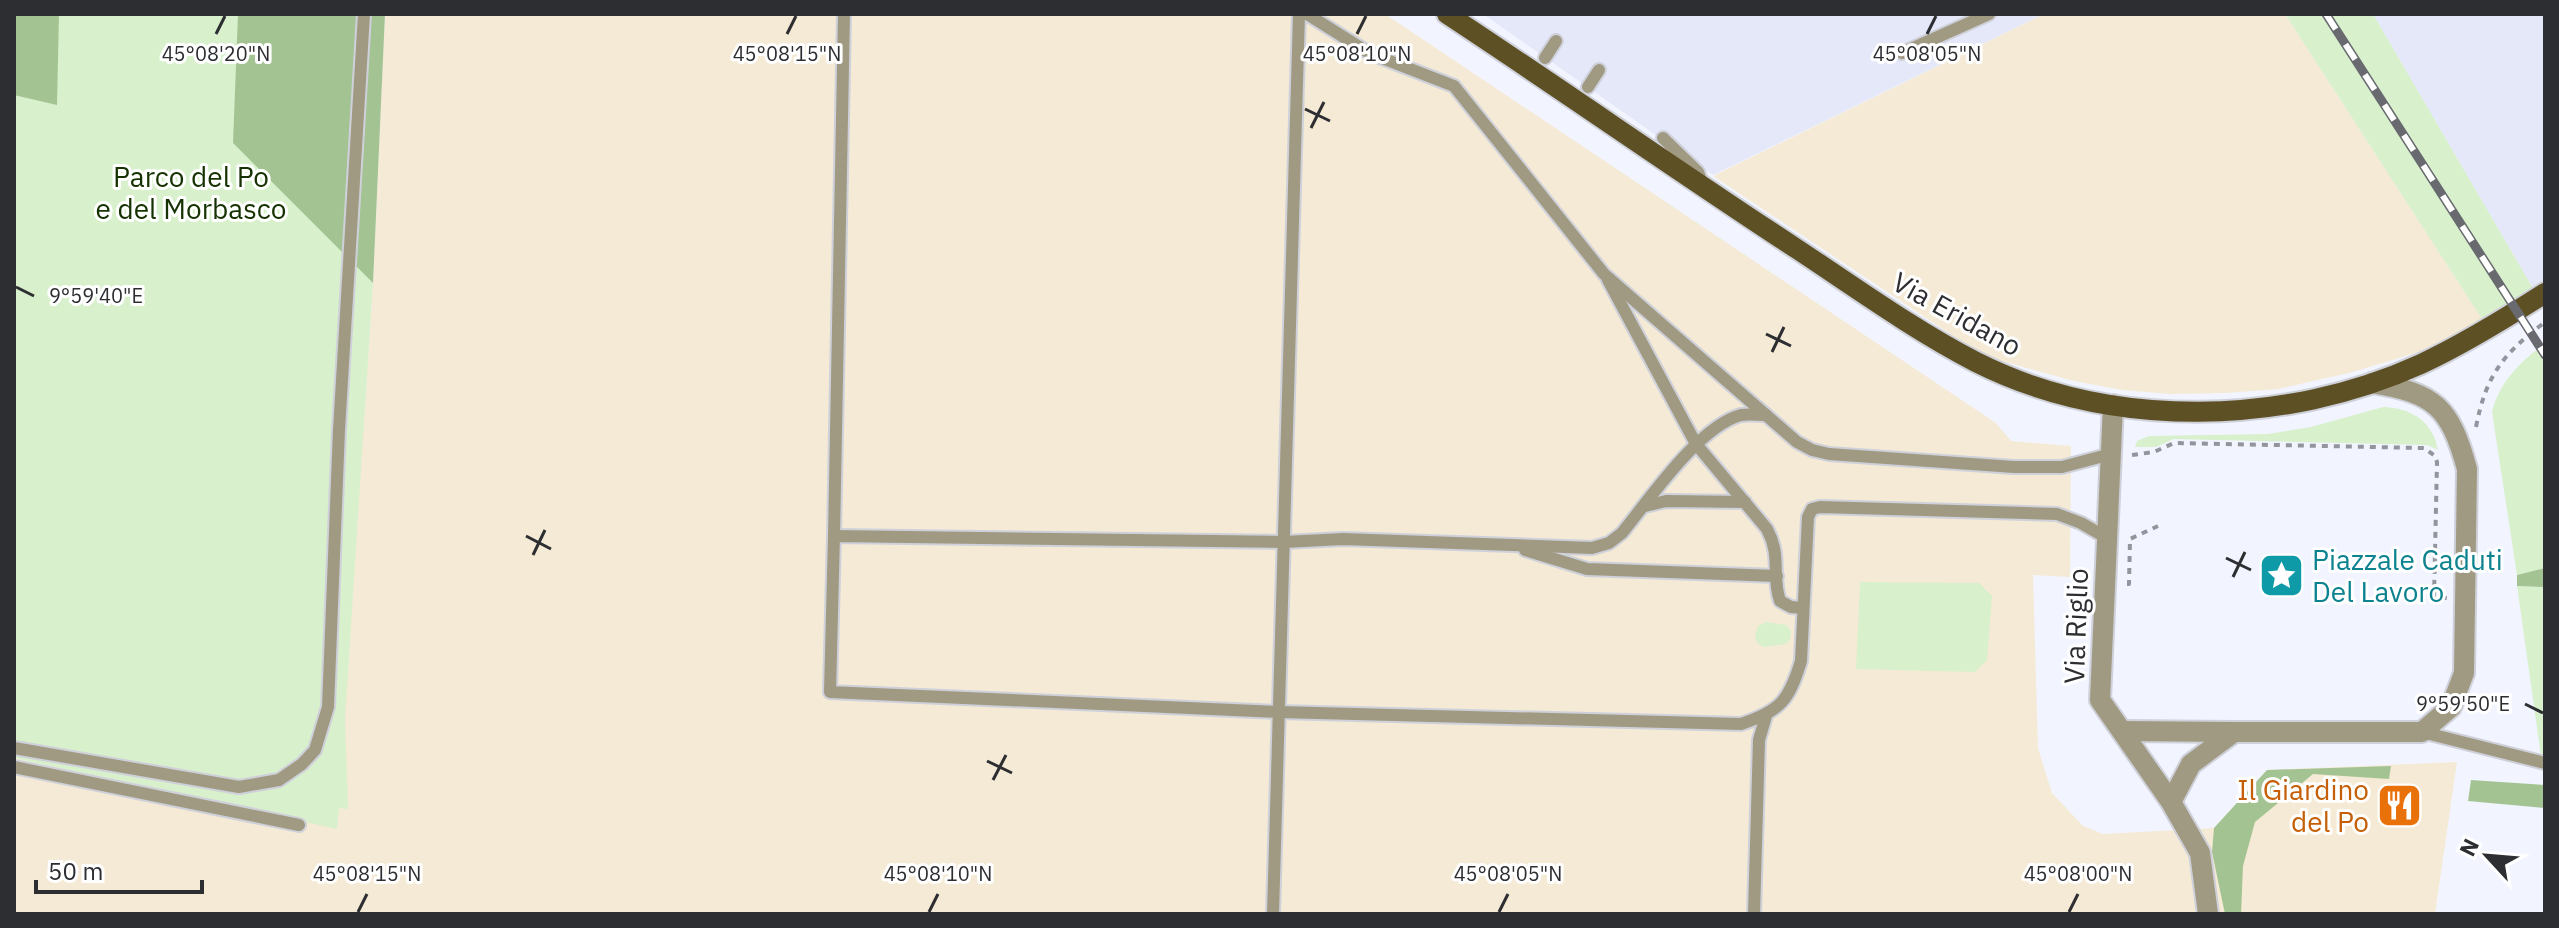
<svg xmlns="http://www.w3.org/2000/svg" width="2559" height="928" font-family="'IBM Plex Sans',sans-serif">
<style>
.built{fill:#e4e8f9}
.industrial{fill:#f5ead5}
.green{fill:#d8f0cc}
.forest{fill:#a3c392}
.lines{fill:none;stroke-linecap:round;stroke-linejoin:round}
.service-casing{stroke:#cfd1da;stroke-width:16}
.minor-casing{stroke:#cfd1da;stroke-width:24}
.tertiary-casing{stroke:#cfd1da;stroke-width:24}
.primary-casing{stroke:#cfd1da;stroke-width:24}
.path{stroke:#93959c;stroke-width:4;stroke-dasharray:6 6;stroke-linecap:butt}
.service{stroke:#a19a83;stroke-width:12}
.minor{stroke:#a19a83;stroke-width:20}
.tertiary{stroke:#a19a83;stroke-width:20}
.primary{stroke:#5d5024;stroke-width:20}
.rail-casing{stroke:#696a70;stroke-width:9}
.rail{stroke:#fff;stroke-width:6;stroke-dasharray:18;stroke-linecap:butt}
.ticks{fill:none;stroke:#2d2e32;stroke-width:3}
.labels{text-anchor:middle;stroke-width:6;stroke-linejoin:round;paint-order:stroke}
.park-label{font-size:28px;fill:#153200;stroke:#fff}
.street-label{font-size:28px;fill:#2d2e32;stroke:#fff}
.culture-label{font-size:28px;fill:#0d838f;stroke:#fff;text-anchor:start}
.food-label{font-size:28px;fill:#c56008;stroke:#fff;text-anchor:end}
.ticks-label{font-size:20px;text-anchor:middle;fill:#2d2e32;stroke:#fff;stroke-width:6;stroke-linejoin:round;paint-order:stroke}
</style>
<rect width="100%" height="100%" fill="#f2f5ff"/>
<g class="built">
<polygon points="1483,14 2044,14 1713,175"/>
<polygon points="2373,14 2545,14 2545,299 2541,302"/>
</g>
<g class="industrial">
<polygon points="385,14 1385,14 1996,423 2011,441 2071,446 2070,577 2033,575 2038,748 2052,793 2083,826 2103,834 2214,828 2267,770 2457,762 2435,914 14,914 14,758 337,828 373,283"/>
<polygon points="2044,14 2285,14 2482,319 2435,347 2353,372 2278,389 2227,393 2170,394 2122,390 2074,381 1983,356 1713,176"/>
</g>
<g class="green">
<polygon points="14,14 378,14 365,274 373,283 345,719 348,809 339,808 337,829 14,758"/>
<polygon points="2285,14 2373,14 2541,302 2482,319"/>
<path d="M2545,344v224l-28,7 -25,-163c6,-28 30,-53 53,-68z"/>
<path d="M2383,407c28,1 50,14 55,43l-11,-5 -253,-6 -18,8h-21l2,-6 12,-5 119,-2 43,-7z"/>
<polygon points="1860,582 1979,583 1992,596 1987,660 1975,672 1856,669"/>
<polygon points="2517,586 2545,587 2545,757 2541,756"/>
<polygon points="1766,622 1786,625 1791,631 1790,639 1786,644 1764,647 1757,643 1755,636 1758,626"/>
</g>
<g class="forest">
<polygon points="14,14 59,14 57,105 14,95"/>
<polygon points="238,14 385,14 373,283 233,143"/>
<polygon points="2545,568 2545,587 2517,586 2517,575"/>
<polygon points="2391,766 2389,779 2313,774 2255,822 2243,866 2241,914 2225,914 2212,852 2214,828 2267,770"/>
<polygon points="2471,780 2545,785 2545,808 2468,801"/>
</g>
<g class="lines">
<defs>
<g id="service">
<polyline points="1307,14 1369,53 1454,86 1604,274 1797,442 1812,450 1829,454 2014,467 2062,467 2111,454"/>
<polyline points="1902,53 1989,14"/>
<polyline points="1545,58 1556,41"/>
<polyline points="1588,87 1599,70"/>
<polyline points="1663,138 1698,172 1702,183"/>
<path d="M1608,280l88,164 71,85c15,28 4,46 13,72l11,6 12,1"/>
<path d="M1766,415c-8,0 -18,-1 -25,0 -42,11 -92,85 -119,118l-13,10 -17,5 -249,-9 -59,3 -450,-6 -4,156 449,20 462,12c39,-13 48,-23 60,-63l7,-144 4,-8 8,-2 237,7 24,9 26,15"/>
<polyline points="1645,506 1666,501 1745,502"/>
<polyline points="834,536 844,14"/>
<polyline points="1525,550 1587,569 1777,576"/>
<polyline points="2422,732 2545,763"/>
<polyline points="14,748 239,787 279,780 302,764 315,750 328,707 339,430 364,14"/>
<polyline points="14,767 299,825"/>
<polyline points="1273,914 1299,14"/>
<polyline points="1754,914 1759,740 1766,716"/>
</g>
<polyline id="minor" points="2123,731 2234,732"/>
<g id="tertiary">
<polyline points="2113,405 2100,700 2171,802 2200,853 2208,914"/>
<path d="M2171,802l20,-38 43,-32h188l29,-25 13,-34 3,-204c-17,-62 -32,-76 -95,-86"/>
</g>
<path id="primary" d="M1447,14c117,77 232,158 350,235 59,39 117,81 179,113 135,68 309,64 445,2 43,-20 85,-46 124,-71"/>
</defs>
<use href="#service" class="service-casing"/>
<use href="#minor" class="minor-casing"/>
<use href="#tertiary" class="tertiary-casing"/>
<use href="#primary" class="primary-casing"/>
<g class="path">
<path d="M2476,427c10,-52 27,-73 69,-105"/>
<polyline points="2132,455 2154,452 2174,443 2424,448 2435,456 2437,462 2434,597 2447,598"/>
<polyline points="2127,584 2129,584 2130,539 2158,526"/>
</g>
<use href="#service" class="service"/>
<use href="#minor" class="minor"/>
<use href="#tertiary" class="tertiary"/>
<use href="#primary" class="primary"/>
<defs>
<polyline id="rail" points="2326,14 2545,355"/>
</defs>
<use href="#rail" class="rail-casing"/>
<use href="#rail" class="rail"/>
</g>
<path class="ticks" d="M216,34l9,-18M787,34l9,-18M1357,34l9,-18M1927,34l9,-18M1305,109l25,12M1311,128l13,-26M16,287l18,9M1766,334l25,12M1772,352l12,-25M526,536l25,13M533,555l12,-25M2226,558l25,12M2233,577l12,-25M2525,704l18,9M987,761l25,12M993,780l13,-25M358,912l9,-18M929,912l9,-18M1499,912l9,-18M2069,912l9,-18"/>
<defs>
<symbol id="sight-square" viewBox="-11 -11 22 22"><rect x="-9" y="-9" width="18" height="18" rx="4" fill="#0f9aa8" stroke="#fff"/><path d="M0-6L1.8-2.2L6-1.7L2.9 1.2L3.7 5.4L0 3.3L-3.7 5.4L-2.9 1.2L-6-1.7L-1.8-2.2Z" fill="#fff"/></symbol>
<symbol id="restaurant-square" viewBox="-11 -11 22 22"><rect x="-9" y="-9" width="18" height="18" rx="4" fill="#e8710a" stroke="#fff"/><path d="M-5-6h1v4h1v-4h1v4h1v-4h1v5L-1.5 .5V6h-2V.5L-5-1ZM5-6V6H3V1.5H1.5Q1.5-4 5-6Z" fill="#fff"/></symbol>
</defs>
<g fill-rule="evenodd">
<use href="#sight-square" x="2256" y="550" width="51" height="51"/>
<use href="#restaurant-square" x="2374" y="780" width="51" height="51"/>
</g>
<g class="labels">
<g class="park-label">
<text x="191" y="187">Parco del Po<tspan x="191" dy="32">e del Morbasco</tspan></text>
</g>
<g class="street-label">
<text transform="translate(1957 314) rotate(29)" y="10">Via Eridano</text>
<text transform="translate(2076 626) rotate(-88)" y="10">Via Riglio</text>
</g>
<g class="culture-label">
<text x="2312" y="570">Piazzale Caduti<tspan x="2312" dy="32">Del Lavoro</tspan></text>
</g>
<g class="food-label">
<text x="2369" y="800">Il Giardino<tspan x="2369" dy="32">del Po</tspan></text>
</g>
</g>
<g class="ticks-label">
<text x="216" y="61">45°08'20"N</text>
<text x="787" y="61">45°08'15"N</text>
<text x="1357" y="61">45°08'10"N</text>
<text x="1927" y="61">45°08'05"N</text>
<text x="96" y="303">9°59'40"E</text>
<text x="2463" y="711">9°59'50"E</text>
<text x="367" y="881">45°08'15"N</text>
<text x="938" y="881">45°08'10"N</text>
<text x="1508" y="881">45°08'05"N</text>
<text x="2078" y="881">45°08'00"N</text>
</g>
<rect width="2559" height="928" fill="none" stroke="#2d2e32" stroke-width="32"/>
<g transform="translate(2487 856) rotate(296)" stroke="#ffffff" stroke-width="6" paint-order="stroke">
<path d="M0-6L14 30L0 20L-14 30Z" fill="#2d2e32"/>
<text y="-12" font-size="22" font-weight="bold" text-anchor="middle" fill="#2d2e32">N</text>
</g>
<path d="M36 880v12h166v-12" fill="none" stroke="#2d2e32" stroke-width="4"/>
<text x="48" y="880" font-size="24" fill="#2d2e32" stroke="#ffffff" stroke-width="6" paint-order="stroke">50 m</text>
</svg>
